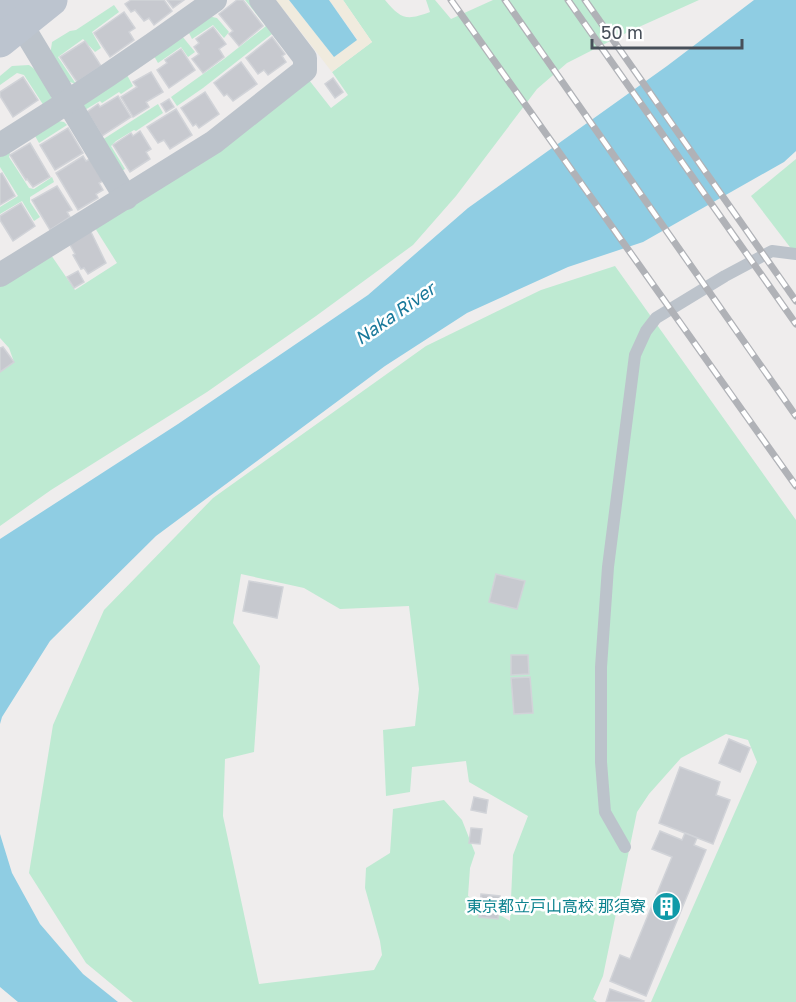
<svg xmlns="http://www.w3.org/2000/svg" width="796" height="1002" font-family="'Golos Text','Noto Sans JP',sans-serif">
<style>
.green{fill:#beead2;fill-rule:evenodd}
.sand{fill:#f0ebde}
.water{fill:#8fcde3}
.building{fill:#c7c9cf;stroke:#d1d3d8;stroke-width:1.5}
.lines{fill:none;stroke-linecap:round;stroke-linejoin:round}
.lane{stroke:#bcc3cb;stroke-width:12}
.street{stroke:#bcc3cb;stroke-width:24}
.secondary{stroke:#bcc4cf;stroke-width:33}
.rail-casing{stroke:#b0b2b7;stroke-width:7}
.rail{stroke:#fff;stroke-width:4.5;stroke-dasharray:14;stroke-linecap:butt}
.labels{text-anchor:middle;stroke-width:5;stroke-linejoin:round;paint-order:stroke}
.culture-label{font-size:16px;fill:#0d838f;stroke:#fff;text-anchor:end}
.water-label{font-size:18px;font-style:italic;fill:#18789a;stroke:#fff}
</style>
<rect width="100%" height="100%" fill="#efeded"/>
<g class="green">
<polygon points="245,0 252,0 293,60 272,34 203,88 177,106 171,97 224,59 266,26"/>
<path d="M343,0h42c16,19 21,21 45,12l-4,-12h9l16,19 42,-19h206l-69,31 -63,32 -30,26 -81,107 -43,49 -97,71 -109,76 -156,98 -51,36v-154l14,-10 -5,-14 -9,-10v-52l51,-31 24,35 42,-27 -22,-35 214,-148 22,28 17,-13 -16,-23 40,-30z"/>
<polygon points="114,5 119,12 92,32 101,48 95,52 83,39 58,57 76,84 67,81 50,56 52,42 70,31 76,30"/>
<polygon points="208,16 217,18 229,32 224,38 213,25 192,39 188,31"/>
<polygon points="182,36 195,52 188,57 181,47 158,63 154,56"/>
<polygon points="29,65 37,71 52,94 50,103 44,106 24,75 17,73 0,85 0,76 12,66"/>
<polygon points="127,75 133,86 121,94 119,92 102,103 100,101 83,111 84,103"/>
<polygon points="158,104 163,113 136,131 134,130 116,141 111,146 125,169 120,172 102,140"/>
<polygon points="58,121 64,122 67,125 39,143 34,134"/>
<polygon points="10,153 9,157 29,188 34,189 52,177 54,182 30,197 30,202 40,217 34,221 22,201 0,214 0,207 18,196 0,167 0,154"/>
<polygon points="796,159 796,255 751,196"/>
<path d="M615,266l181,254v482h-145l106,-240 -9,-22 -22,-6 -45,24 -32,36 -12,18 -34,164 -10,23 4,3h-464l-47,-39 -57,-90 24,-148 51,-115 109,-112 213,-152 115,-56zM241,574l63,14 36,21 69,-3 10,83 -4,37 -32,4 3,66 24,-4 2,-25 54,-6 3,21 59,34 -15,39 -3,66 -42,-25 2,-28 5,-15 -13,-33 -18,-20 -51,9 -3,44 -24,15 -1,20 15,53 2,14 -8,15 -115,14 -36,-168 2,-57 29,-7 6,-86 -27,-43z"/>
</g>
<polygon class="sand" points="276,0 289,0 334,57 357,39 329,0 343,0 372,42 332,72"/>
<g class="water">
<polygon points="289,0 329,0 357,40 334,57"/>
<polygon points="754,0 796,0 796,151 784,162 643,242 568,267 467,313 385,366 156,536 50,641 2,717 0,724 0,539 178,424 368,295 468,208 667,66"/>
<polygon points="0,834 12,873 40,924 83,974 118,1002 18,1002 0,987"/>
</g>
<g class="building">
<polygon points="131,0 164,0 172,11 154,25 149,18 144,21 135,10 131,12 125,4"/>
<polygon points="167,0 184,0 173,8"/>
<polygon points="237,0 243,0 263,26 239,46 229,34 233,31 219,14"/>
<polygon points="124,12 135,28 129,32 134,40 110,57 94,33"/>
<polygon points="213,27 226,44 219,49 224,57 203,73 192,59 199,54 194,47 199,43 196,39"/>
<polygon points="272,37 285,54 282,56 286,62 268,75 264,70 258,74 246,58"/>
<polygon points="85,41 101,66 77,82 60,57"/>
<polygon points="181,49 195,70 169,88 157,70 167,63 165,60"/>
<polygon points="241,62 257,84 233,101 227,94 224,96 214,83"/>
<polygon points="151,72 163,92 146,102 149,107 133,117 121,97 137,87 133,82"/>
<polygon points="23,77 38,100 13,117 0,96 0,92"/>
<polygon points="333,78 343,92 335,98 325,84"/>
<polygon points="205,92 219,114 199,128 196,124 193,126 181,108"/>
<polygon points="118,96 131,117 102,136 87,112 98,104 100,107"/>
<polygon points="169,99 174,107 166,112 161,104"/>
<polygon points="176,109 192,135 170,149 164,140 158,143 147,127"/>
<polygon points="68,128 83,153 55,170 40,145"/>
<polygon points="140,131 151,149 146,152 150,159 130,172 113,145 131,133 133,136"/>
<polygon points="30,143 50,177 33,187 27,179 26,180 10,155"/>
<polygon points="83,156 86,161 90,159 103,181 99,183 103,190 96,194 98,198 78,210 56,173"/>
<polygon points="2,173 15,196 0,205 0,174"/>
<polygon points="57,186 72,210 67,212 70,217 50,230 32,200"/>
<polygon points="21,203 35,226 13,241 0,220 0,216"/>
<polygon points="90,230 106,263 88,274 84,268 81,269 73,255 75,254 69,243"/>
<polygon points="78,271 84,282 74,288 67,277"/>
<polygon points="3,347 14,362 0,372 0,348"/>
<polygon points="496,574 525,581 517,609 489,602"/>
<polygon points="249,581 283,587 277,618 243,611"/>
<polygon points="511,655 528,655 529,674 511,675"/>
<polygon points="530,677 533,713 514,714 511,678"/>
<polygon points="729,739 750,748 740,772 719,763"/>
<polygon points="680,767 720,782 716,795 730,800 713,844 659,823"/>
<polygon points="474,797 488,800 486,813 471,810"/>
<polygon points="471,828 482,829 480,844 469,843"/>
<polygon points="660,831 682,840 685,833 697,838 694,845 706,850 646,996 610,981 620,955 630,959 672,857 652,849"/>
<polygon points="481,894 500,896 498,919 479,917"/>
<polygon points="610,989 644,1001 643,1002 606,1002"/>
</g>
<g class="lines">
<polyline class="lane" points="625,847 605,812 601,762 601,667 608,567 635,355 646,331 656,318 725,276 772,251 796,254"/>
<g class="street">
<polyline points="21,24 126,198"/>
<path d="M0,145c74,-46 145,-94 215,-145"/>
<polyline points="0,275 214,142 305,70 305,58 261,0"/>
</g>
<g class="secondary">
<polyline points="6,0 21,24"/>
<polyline points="0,41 51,0"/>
</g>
<defs>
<g id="rail">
<polyline points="451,0 796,486"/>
<polyline points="505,0 796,416"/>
<polyline points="568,0 796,324"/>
<polyline points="585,0 796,301"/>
</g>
</defs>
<use href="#rail" class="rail-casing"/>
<use href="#rail" class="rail"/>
</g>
<defs>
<symbol id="building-disc" viewBox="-11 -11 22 22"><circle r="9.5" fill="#0f9aa8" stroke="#fff"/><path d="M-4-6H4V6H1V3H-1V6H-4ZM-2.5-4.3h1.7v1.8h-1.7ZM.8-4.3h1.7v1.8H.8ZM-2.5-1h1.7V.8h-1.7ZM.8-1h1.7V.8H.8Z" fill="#fff"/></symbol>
</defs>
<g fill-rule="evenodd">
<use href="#building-disc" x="650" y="890" width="33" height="33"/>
</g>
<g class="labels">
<g class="culture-label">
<text x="646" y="912">東京都立戸山高校 那須寮</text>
</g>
<g class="water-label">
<text transform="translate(395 314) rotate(-35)" y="6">Naka River</text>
</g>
</g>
<path d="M592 39v9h150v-9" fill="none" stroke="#474f59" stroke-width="3"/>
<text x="601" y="39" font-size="18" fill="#474f59" stroke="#ffffff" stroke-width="4.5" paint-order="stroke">50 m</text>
</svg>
